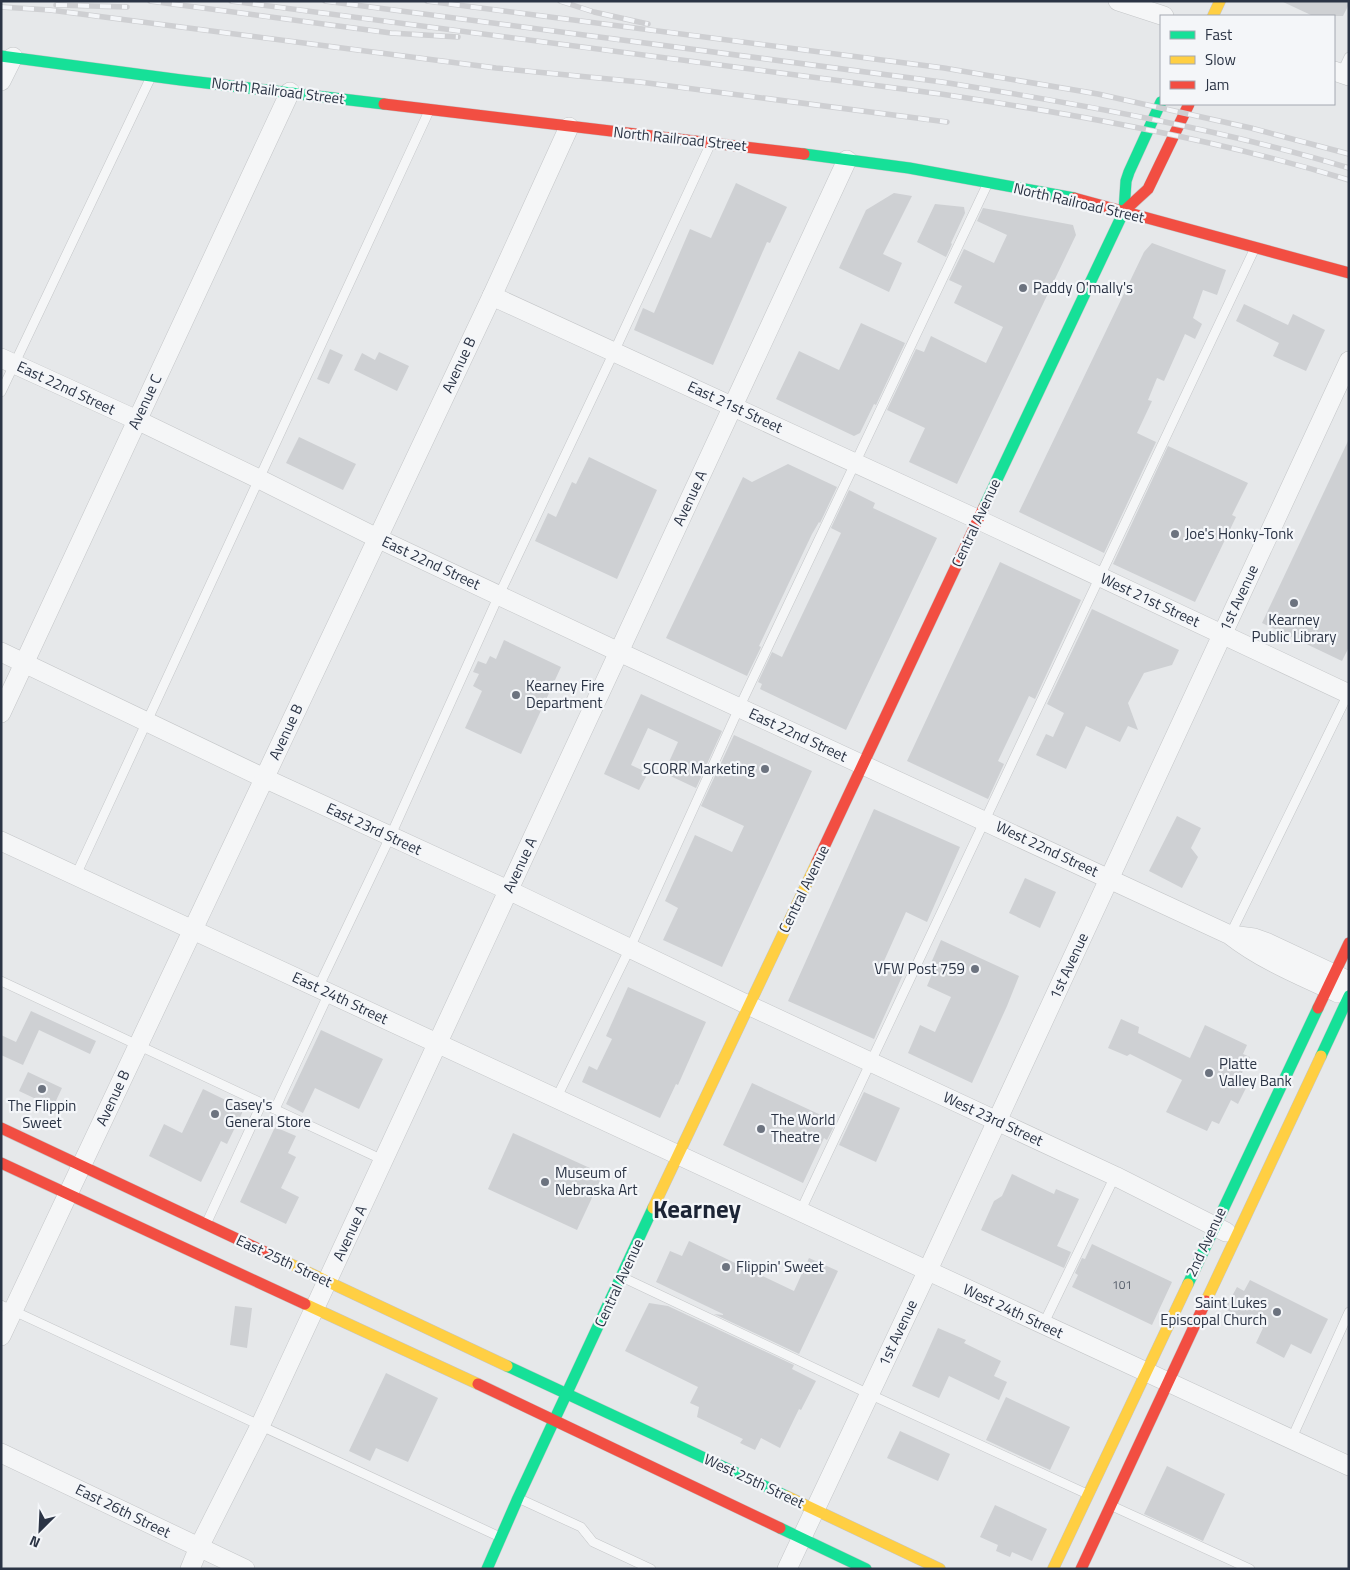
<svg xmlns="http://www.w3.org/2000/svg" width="1350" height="1570" font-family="'Titillium Web',sans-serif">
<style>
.building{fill:#ced0d3}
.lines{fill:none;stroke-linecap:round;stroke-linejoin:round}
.lane-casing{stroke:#c4c6c8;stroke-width:10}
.street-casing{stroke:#c4c6c8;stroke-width:20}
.fast-casing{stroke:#c4c6c8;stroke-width:12}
.slow-casing{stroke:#c4c6c8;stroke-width:12}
.jam-casing{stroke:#c4c6c8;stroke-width:12}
.lane{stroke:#f5f6f7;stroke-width:9}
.street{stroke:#f5f6f7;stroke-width:19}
.fast{stroke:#16e098;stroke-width:11}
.slow{stroke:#ffcf43;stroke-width:11}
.jam{stroke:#f24e42;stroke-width:11}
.rail-casing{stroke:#cecfd2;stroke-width:5.5}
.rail{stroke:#f4f6f9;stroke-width:4;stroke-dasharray:11;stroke-linecap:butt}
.poi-dot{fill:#6c737f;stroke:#f4f6f9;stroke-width:2}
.labels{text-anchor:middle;stroke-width:4.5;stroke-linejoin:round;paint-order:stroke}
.number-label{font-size:12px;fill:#545c69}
.street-label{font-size:15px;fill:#2b3445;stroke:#f4f6f9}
.poi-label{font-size:15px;fill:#2b3445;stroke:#f4f6f9;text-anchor:start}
.town-label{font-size:25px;font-weight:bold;fill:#1d2536;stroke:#f4f6f9}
</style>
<rect width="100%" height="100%" fill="#e6e8ea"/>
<g class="building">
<polygon points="1281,1 1349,1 1349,4 1343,16 1313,16"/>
<polygon points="736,183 787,207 770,243 767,242 713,365 634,330 643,308 654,313 690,229 711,238"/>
<polygon points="894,193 912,196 883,254 902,263 889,292 839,268 866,210"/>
<polygon points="935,204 964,207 965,213 951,243 952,244 946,257 917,242"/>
<polygon points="983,208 1073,225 1076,235 957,484 909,462 925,428 887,410 916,349 924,352 931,336 986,363 1003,327 954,303 962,286 949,280 964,249 994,263 1007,235 977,221"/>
<polygon points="1152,243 1226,270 1217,295 1203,290 1193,318 1202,324 1195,339 1185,334 1164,381 1157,378 1148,400 1152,401 1137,433 1156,442 1104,553 1019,512 1144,252"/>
<polygon points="1244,304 1288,325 1293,314 1325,330 1306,371 1273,356 1279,343 1236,321"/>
<polygon points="861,323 905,343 876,405 874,404 860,433 854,436 776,399 799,351 839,370"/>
<polygon points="330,349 343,355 329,384 317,379"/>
<polygon points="379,352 409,366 397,391 354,370 362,353 375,360"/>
<polygon points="299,437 356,464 343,490 286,463"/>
<polygon points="1349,439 1349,647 1342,661 1262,623"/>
<polygon points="1168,446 1248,483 1232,515 1236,517 1195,602 1113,564"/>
<polygon points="589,457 657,490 617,579 535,541 548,513 556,517 572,482 576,484"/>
<polygon points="788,464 837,487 820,523 819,522 812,534 759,646 761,647 747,676 666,638 743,477 752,482"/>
<polygon points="849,490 875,503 873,508 937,538 846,730 760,689 762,684 758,682 772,652 782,657 841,533 831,528"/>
<polygon points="1000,562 1081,600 1035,699 1029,696 998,761 1004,764 988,799 907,761"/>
<polygon points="1092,609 1179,650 1172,665 1144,673 1128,703 1138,730 1128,726 1120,742 1086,726 1066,769 1036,755 1046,734 1053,737 1064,713 1047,704"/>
<polygon points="504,640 561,667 521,754 465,728 482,691 473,686 479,674 473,672 478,661 486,664 490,656 496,659"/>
<polygon points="641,694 722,731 696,788 664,773 678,742 648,728 631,765 648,773 639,790 604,774"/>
<polygon points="734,735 812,771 722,967 663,940 678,908 665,901 695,835 732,852 744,826 701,806"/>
<polygon points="874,809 960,847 927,922 906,912 884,961 905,970 874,1039 788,1001"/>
<polygon points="1177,816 1201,828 1191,848 1198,857 1182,888 1149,871"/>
<polygon points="1025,878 1056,892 1040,928 1009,913"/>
<polygon points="941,940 1019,976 1007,1006 972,1083 908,1053 920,1025 935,1032 951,997 927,986 936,965 931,963"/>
<polygon points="628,987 706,1022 678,1085 676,1084 660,1118 582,1082 589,1066 597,1070 612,1039 606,1036"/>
<polygon points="31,1011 96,1041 90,1054 39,1030 23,1065 1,1055 1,1035 16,1042"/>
<polygon points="1121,1019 1139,1027 1138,1033 1190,1058 1205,1025 1247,1045 1243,1054 1250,1057 1238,1081 1247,1086 1238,1104 1231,1100 1219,1124 1212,1121 1207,1131 1166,1112 1182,1080 1130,1054 1127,1056 1108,1048"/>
<polygon points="321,1030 383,1059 359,1109 315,1088 303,1113 286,1104"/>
<polygon points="28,1072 62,1088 53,1107 19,1091"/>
<polygon points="752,1083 836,1122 827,1140 824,1138 803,1183 723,1145"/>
<polygon points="203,1089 244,1109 227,1144 221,1141 201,1182 149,1156 164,1124 182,1133"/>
<polygon points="864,1092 900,1108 876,1162 839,1145"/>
<polygon points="275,1127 296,1136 288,1153 296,1157 281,1188 299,1197 286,1224 240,1202"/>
<polygon points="513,1133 603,1174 577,1230 488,1189"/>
<polygon points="1012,1174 1054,1194 1056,1189 1079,1199 1057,1246 1071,1252 1064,1268 981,1230 994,1201 1002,1196"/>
<polygon points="689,1241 794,1291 809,1258 838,1271 799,1354 714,1314 723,1315 723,1314 656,1282 670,1251 682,1256"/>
<polygon points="1092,1244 1172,1282 1152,1325 1072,1287 1078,1275 1075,1273 1082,1258 1085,1259"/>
<polygon points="1250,1280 1328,1319 1311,1354 1291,1344 1284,1358 1256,1343 1263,1328 1225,1309 1237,1287 1244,1291"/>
<polygon points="649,1303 668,1306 794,1365 792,1369 816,1381 801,1410 799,1409 780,1448 761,1438 755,1450 740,1443 743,1439 697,1417 699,1407 690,1403 698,1387 625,1351"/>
<polygon points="235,1306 252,1308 247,1348 230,1345"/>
<polygon points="938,1328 966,1340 964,1343 1001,1361 994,1376 1007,1382 999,1400 949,1376 939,1398 912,1386"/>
<polygon points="386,1373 438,1398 408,1462 376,1448 370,1461 349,1451"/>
<polygon points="1006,1397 1070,1427 1050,1470 986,1440"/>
<polygon points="900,1431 950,1454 938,1481 887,1458"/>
<polygon points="1167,1466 1225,1494 1203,1541 1144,1514"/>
<polygon points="995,1505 1047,1529 1032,1561 1012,1552 1010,1557 996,1551 998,1545 980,1537"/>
</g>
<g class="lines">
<defs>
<g id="lane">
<polyline points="1341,74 1349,57"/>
<polyline points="1,392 150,79"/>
<polyline points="76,875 429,111"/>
<polyline points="1230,935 1348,694"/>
<polyline points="1,981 383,1160"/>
<polyline points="318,988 390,837 499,595 614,352 710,145"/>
<polyline points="556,1099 630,948 739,708 987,185"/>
<polyline points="275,1109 329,993"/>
<polyline points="800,1212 1254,250"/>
<polyline points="207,1222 262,1103"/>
<polyline points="624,1278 869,1394 1085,1493"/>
<polyline points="1,1305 500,1537"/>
<polyline points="1043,1325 1115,1176"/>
<polyline points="1291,1440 1349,1312"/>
<polyline points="520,1499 581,1527 593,1542 651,1569"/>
<polyline points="1112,1506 1250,1569"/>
</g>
<g id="street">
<polyline points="1118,1 1164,16"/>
<polyline points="1334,71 1349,76"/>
<polyline points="1,81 13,57"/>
<polyline points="492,296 977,519 1349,694"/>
<path d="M1,358l136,62 122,59 118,59 242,114 611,283c32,25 71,41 108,58"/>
<polyline points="1,652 264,778 508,890 748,1005 1115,1176 1226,1232"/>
<polyline points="1,713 290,92"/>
<polyline points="1,841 1349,1466"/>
<polyline points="1231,935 1254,938 1268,943 1349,981"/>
<polyline points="1,1336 492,296 569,127"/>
<polyline points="1,1453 245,1569"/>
<polyline points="190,1569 199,1547 260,1426 847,160"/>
<polyline points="787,1569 927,1272 1349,361"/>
</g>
<g id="fast">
<polyline points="1,56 181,80 384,104"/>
<polyline points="804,154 909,168 1074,198"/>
<polyline points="984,507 1124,211 1126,181 1129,172 1161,102"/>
<polyline points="1321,1056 1349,996"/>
<polyline points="1188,1284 1318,1008"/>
<polyline points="507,1366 786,1496"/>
<polyline points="780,1528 866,1569"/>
<polyline points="487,1569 518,1498 653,1208"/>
</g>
<g id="slow">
<polyline points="1213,16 1220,1"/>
<polyline points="653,1208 817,862"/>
<polyline points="267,1253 507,1366"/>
<polyline points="1206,1301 1321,1056"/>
<polyline points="305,1304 478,1384"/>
<polyline points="786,1496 940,1569"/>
<polyline points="1053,1569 1188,1284"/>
</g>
<g id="jam">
<polyline points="384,104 804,154"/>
<polyline points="1074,198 1349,273"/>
<polyline points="1124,211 1148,189 1189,104"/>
<polyline points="817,862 984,507"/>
<polyline points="1318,1008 1349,943"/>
<polyline points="1,1128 267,1253"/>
<polyline points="1,1163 305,1304"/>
<polyline points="478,1384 780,1528"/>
<polyline points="1081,1569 1206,1301"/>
</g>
</defs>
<use href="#lane" class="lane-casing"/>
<use href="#street" class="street-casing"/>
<use href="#fast" class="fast-casing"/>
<use href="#slow" class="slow-casing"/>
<use href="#jam" class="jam-casing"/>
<use href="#lane" class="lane"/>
<use href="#street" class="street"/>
<use href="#fast" class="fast"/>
<use href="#slow" class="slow"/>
<use href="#jam" class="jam"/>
<defs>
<g id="rail">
<polyline points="150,1 391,33 458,37"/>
<path d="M231,1l710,93c138,21 274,45 408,86"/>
<path d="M325,1l617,81c137,22 274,46 407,86"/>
<polyline points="427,1 944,68 1098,94 1251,128 1349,154"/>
<polyline points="560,1 594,12 648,24"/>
<polyline points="56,5 127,7"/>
<polyline points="1,7 50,10 496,68 640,82 947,122"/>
</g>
</defs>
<use href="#rail" class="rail-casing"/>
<use href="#rail" class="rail"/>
</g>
<g class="poi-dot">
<circle cx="1023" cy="288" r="5"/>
<circle cx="1175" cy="534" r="5"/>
<circle cx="1294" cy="603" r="5"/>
<circle cx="516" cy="695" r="5"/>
<circle cx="765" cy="769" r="5"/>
<circle cx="975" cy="969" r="5"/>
<circle cx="1209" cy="1073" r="5"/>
<circle cx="42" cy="1089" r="5"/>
<circle cx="215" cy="1114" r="5"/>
<circle cx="761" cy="1129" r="5"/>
<circle cx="545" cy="1182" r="5"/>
<circle cx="726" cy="1267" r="5"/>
<circle cx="1277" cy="1312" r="5"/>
</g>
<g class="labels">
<g class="number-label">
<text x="1122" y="1289">101</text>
</g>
<g class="street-label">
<text transform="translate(278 91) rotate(7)" y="5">North Railroad Street</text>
<text transform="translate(680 139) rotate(6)" y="5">North Railroad Street</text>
<text transform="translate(1079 203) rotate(13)" y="5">North Railroad Street</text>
<text transform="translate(459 365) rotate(-65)" y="5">Avenue B</text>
<text transform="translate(66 388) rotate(25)" y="5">East 22nd Street</text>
<text transform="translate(145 402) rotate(-65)" y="5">Avenue C</text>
<text transform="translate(735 407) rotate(25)" y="5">East 21st Street</text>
<text transform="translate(690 498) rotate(-65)" y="5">Avenue A</text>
<text transform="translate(976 523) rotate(-65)" y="5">Central Avenue</text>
<text transform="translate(431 563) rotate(25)" y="5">East 22nd Street</text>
<text transform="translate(1239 598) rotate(-65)" y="5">1st Avenue</text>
<text transform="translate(1150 600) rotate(25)" y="5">West 21st Street</text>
<text transform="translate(286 732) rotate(-65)" y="5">Avenue B</text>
<text transform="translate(798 735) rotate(25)" y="5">East 22nd Street</text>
<text transform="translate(374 829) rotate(25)" y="5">East 23rd Street</text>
<text transform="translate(1047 849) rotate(25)" y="5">West 22nd Street</text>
<text transform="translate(520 865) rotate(-65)" y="5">Avenue A</text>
<text transform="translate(804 889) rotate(-64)" y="5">Central Avenue</text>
<text transform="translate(1069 966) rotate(-65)" y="5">1st Avenue</text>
<text transform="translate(340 998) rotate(25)" y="5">East 24th Street</text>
<text transform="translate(113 1098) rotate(-65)" y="5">Avenue B</text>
<text transform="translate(993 1119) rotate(25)" y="5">West 23rd Street</text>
<text transform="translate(350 1233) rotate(-65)" y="5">Avenue A</text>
<text transform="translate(1206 1242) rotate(-65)" y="5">2nd Avenue</text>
<text transform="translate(284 1261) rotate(25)" y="5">East 25th Street</text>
<text transform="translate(619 1283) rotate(-65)" y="5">Central Avenue</text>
<text transform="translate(1013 1311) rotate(25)" y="5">West 24th Street</text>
<text transform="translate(898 1333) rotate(-65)" y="5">1st Avenue</text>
<text transform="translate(754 1481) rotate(25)" y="5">West 25th Street</text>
<text transform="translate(123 1511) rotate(26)" y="5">East 26th Street</text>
</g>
<g class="poi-label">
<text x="1033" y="293">Paddy O'mally's</text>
<text x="1185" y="539">Joe's Honky-Tonk</text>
<text x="1294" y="625" text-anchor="middle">Kearney<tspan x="1294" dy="17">Public Library</tspan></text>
<text x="526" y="691">Kearney Fire<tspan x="526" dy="17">Department</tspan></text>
<text x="755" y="774" text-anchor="end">SCORR Marketing</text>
<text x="965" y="974" text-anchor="end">VFW Post 759</text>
<text x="1219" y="1069">Platte<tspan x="1219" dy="17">Valley Bank</tspan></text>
<text x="225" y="1110">Casey's<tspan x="225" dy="17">General Store</tspan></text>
<text x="42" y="1111" text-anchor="middle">The Flippin<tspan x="42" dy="17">Sweet</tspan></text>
<text x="771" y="1125">The World<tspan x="771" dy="17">Theatre</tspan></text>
<text x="555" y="1178">Museum of<tspan x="555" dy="17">Nebraska Art</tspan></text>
<text x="736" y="1272">Flippin' Sweet</text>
<text x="1267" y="1308" text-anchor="end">Saint Lukes<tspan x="1267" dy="17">Episcopal Church</tspan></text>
</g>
<g class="town-label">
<text x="697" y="1218">Kearney</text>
</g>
</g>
<rect width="1350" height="1570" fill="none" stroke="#2b3445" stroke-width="5"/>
<rect x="1160" y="15" width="175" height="90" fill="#f4f6f9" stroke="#a4a8b1"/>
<rect x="1170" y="31" width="25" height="8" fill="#16e098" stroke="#a4a8b1"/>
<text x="1205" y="40" font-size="15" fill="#2b3445">Fast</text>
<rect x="1170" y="56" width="25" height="8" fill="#ffcf43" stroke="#a4a8b1"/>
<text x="1205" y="65" font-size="15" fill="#2b3445">Slow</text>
<rect x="1170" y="81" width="25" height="8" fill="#f24e42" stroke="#a4a8b1"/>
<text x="1205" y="90" font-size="15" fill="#2b3445">Jam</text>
<g transform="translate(40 1530) rotate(204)" stroke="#f4f6f9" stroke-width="4" paint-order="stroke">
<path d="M0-4L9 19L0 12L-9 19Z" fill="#2b3445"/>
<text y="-8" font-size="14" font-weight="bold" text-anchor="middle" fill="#2b3445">N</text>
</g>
</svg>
